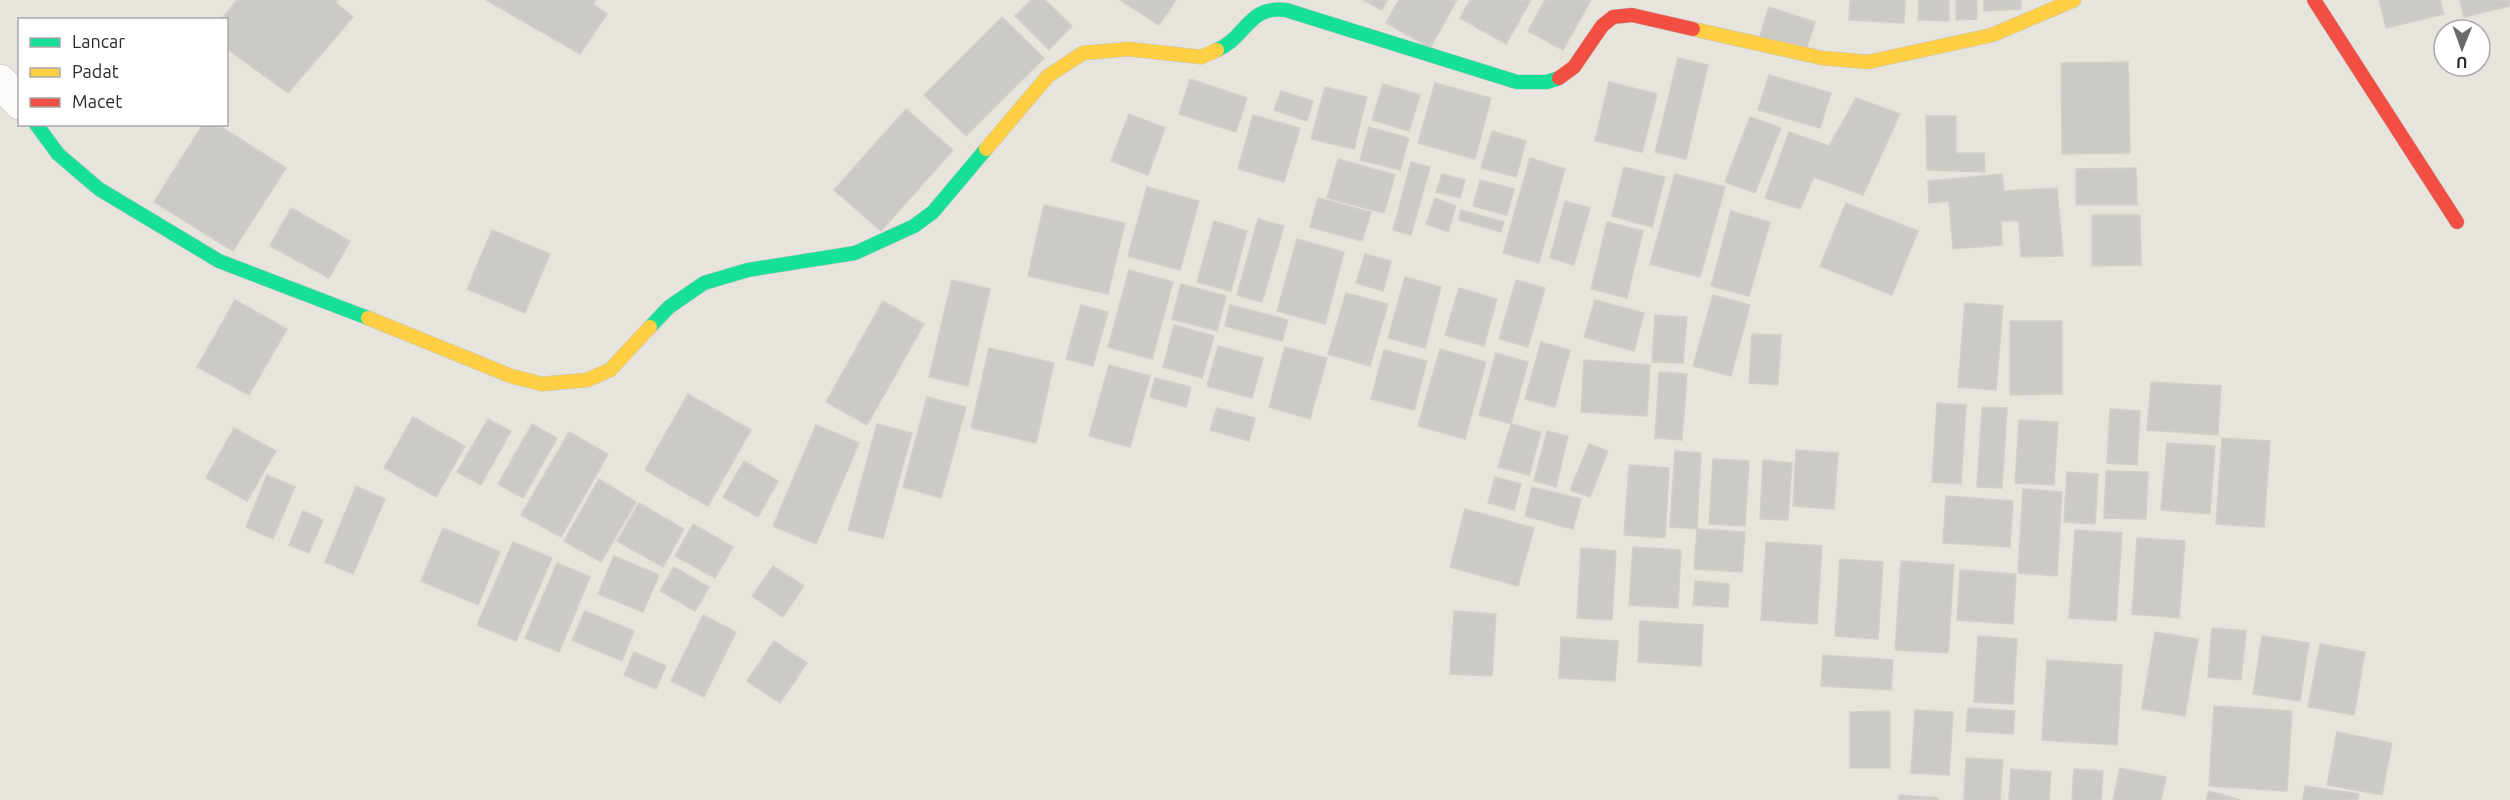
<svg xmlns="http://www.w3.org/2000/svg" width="2510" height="800" font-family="Ubuntu,sans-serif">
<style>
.building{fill:#cccac5;stroke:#d2cfca;stroke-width:1.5}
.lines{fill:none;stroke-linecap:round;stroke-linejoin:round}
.street-casing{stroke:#c4c3c4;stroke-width:34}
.fast-casing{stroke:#c4c3c4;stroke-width:15}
.slow-casing{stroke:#c4c3c4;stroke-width:15}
.jam-casing{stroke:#c4c3c4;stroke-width:15}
.street{stroke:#fbfbfa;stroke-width:33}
.fast{stroke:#16e098;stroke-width:14}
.slow{stroke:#ffcf43;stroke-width:14}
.jam{stroke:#f24e42;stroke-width:14}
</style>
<rect width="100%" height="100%" fill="#e7e4de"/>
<g class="building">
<polygon points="237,0 338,0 336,3 353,17 288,93 226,48 226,20 221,20"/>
<polygon points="486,0 596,0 593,4 607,14 580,54"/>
<polygon points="1031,0 1045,0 1072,26 1049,50 1015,16"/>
<polygon points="1120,0 1176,0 1159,25"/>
<polygon points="1363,0 1387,0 1382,10"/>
<polygon points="1399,0 1457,0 1430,48 1386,23"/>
<polygon points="1470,0 1531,0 1506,44 1460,18"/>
<polygon points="1545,0 1591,0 1563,50 1528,31"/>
<polygon points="1850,0 1905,0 1904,23 1849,20"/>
<polygon points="1919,0 1949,0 1949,21 1918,20"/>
<polygon points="1956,0 1977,0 1977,19 1956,20"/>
<polygon points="1984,0 2021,0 2021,9 1984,11"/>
<polygon points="2379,0 2440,0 2444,14 2386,28"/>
<polygon points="2460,0 2510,0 2510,6 2464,17"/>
<polygon points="1769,7 1815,22 1805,53 1759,39"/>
<polygon points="1002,17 1044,58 966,136 924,95"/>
<polygon points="1678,58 1708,65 1686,159 1655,152"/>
<polygon points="2128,62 2130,153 2062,154 2061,63"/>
<polygon points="1769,75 1831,93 1820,128 1758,110"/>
<polygon points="1190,79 1247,98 1236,132 1179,114"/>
<polygon points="1609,82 1657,94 1642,152 1595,141"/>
<polygon points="1435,83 1491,98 1475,159 1418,143"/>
<polygon points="1383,84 1420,95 1409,131 1372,120"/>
<polygon points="1325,87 1367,97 1354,149 1311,139"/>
<polygon points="1281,91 1313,101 1307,121 1274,110"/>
<polygon points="1856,98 1900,114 1863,195 1814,177 1800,209 1765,198 1789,132 1829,146"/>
<polygon points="906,109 953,150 881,231 834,190"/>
<polygon points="1129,114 1165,128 1148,175 1111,161"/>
<polygon points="1253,115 1300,128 1284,182 1238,169"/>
<polygon points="1926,116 1956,116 1956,153 1984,153 1985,172 1927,170"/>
<polygon points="1750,117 1781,128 1755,193 1725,182"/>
<polygon points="203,124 217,124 286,168 233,251 154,202"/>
<polygon points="1369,127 1409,138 1400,170 1360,160"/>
<polygon points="1492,131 1526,141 1516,177 1481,168"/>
<polygon points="1530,158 1565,169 1539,263 1503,253"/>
<polygon points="1338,159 1395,175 1384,213 1327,198"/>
<polygon points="1411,162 1430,167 1411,235 1393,230"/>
<polygon points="1624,167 1665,177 1652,227 1612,216"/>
<polygon points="2136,168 2137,205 2076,205 2076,169"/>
<polygon points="1442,174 1465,180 1460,198 1436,192"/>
<polygon points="1675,174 1725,187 1700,277 1650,264"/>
<polygon points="2002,174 2004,191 2057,188 2063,256 2021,257 2019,221 2001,221 2002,245 1953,249 1949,201 1929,203 1928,181"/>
<polygon points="1480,180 1514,189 1507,215 1473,206"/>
<polygon points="1147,187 1199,201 1180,270 1128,256"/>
<polygon points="1318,198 1371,212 1362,241 1310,227"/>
<polygon points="1435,198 1456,206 1448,232 1426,224"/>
<polygon points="1565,201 1590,208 1574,265 1550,258"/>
<polygon points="1846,203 1918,231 1892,295 1820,266"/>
<polygon points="1044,205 1125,223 1108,294 1028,276"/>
<polygon points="291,208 350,241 329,278 270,246"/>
<polygon points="1461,210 1504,222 1501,232 1459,220"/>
<polygon points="1731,211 1770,222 1749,296 1711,286"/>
<polygon points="2092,215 2140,215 2141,265 2092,266"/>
<polygon points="1258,219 1284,226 1262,302 1237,295"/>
<polygon points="1214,221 1247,231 1231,291 1197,282"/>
<polygon points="1607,222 1643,231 1627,298 1591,289"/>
<polygon points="492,230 550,254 525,313 467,289"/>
<polygon points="1297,239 1344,252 1325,324 1277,311"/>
<polygon points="1365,254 1391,261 1383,291 1356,283"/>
<polygon points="1129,270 1173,282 1152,359 1108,347"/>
<polygon points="1405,277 1441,287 1425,348 1388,338"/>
<polygon points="952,280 990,289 968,386 929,377"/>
<polygon points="1516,280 1545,288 1528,347 1499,339"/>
<polygon points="1181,284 1226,296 1217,331 1172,319"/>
<polygon points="1459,288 1497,299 1484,346 1445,335"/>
<polygon points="1346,293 1388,304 1370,366 1328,354"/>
<polygon points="1713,295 1750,305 1731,376 1693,366"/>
<polygon points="235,300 287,329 249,395 197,367"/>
<polygon points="1595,300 1644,313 1634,351 1584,337"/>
<polygon points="883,301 924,324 867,425 826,402"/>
<polygon points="1965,303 2003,306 1996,390 1958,387"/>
<polygon points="1081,305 1108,312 1093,366 1066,359"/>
<polygon points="1230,305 1288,320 1282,341 1225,326"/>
<polygon points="1655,315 1687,317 1683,363 1652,362"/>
<polygon points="2010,321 2062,321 2062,394 2010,395"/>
<polygon points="1174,325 1214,336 1202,378 1163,367"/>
<polygon points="1752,334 1781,335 1778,385 1749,383"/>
<polygon points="1541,342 1570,350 1555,407 1525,399"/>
<polygon points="1218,346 1263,358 1252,398 1207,386"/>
<polygon points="1285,347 1327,358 1310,419 1269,407"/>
<polygon points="989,348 1054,363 1036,443 971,428"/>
<polygon points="1440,349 1486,362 1465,439 1418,426"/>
<polygon points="1384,350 1427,361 1414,410 1371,399"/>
<polygon points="1496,353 1528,362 1511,424 1479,415"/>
<polygon points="1584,360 1650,365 1647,416 1581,412"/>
<polygon points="1109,365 1150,376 1130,447 1089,436"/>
<polygon points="1659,372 1687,374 1682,440 1655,438"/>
<polygon points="1155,378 1191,387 1186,407 1150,397"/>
<polygon points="2151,382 2221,386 2218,435 2147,430"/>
<polygon points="688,394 751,430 708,506 645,470"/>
<polygon points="927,397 966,407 941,498 903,487"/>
<polygon points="1937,403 1966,405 1961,484 1932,482"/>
<polygon points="1982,407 2007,408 2002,488 1977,487"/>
<polygon points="1217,408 1255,418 1249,441 1210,430"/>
<polygon points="2110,409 2140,411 2137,465 2107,463"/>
<polygon points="413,417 465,446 436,497 384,468"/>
<polygon points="488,419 511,431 481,485 457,472"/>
<polygon points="2019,420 2058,422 2054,485 2015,483"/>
<polygon points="532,424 557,438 523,498 498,484"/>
<polygon points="877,424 912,433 883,538 848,530"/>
<polygon points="1511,424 1541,432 1529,475 1498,467"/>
<polygon points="816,425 859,443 816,544 773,526"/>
<polygon points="234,428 276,451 247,501 206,478"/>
<polygon points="1547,431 1568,436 1556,487 1534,481"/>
<polygon points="569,432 608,454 561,537 521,515"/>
<polygon points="2222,438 2270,441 2264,527 2216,524"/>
<polygon points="2167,443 2215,446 2210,514 2161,510"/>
<polygon points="1589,444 1608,451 1590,497 1570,490"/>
<polygon points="1796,450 1838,453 1834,509 1793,506"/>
<polygon points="1675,451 1701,453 1697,529 1670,527"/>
<polygon points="1713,459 1749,461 1745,526 1709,524"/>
<polygon points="1763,460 1792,463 1788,520 1760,519"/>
<polygon points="744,461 778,481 758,517 723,497"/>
<polygon points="1629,465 1669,468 1665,538 1624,535"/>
<polygon points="2106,471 2148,472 2146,519 2104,518"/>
<polygon points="2067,472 2098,474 2095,524 2064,522"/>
<polygon points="267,475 295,487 273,539 246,527"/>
<polygon points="1495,477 1521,484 1514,510 1488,503"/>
<polygon points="599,479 636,502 601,562 564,541"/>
<polygon points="356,486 385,499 353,574 325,562"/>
<polygon points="1532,487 1581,499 1573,529 1525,516"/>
<polygon points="2023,489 2062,492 2057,576 2018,573"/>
<polygon points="1946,496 2013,501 2010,547 1943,543"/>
<polygon points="639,503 684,529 663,567 617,541"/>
<polygon points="1465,509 1534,528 1518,586 1450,567"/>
<polygon points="303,511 323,520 309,553 289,545"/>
<polygon points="693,524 733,547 715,578 675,556"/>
<polygon points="443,528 500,552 478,605 421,581"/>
<polygon points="1697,529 1745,532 1742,572 1694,569"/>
<polygon points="2075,530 2122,533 2116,621 2069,618"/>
<polygon points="2137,538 2185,541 2179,618 2132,614"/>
<polygon points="513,542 552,558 516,641 477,625"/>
<polygon points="1766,542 1822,546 1817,624 1761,620"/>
<polygon points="1633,547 1681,550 1678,608 1629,605"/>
<polygon points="1581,548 1616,551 1612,620 1577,618"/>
<polygon points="614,556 659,575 643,612 598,594"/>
<polygon points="1840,559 1883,562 1878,639 1835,636"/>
<polygon points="1901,561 1954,565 1948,653 1895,650"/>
<polygon points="557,563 590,577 559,652 525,638"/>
<polygon points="773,566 804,586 783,617 752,596"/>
<polygon points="674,567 709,587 695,611 660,591"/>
<polygon points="1960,570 2016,574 2013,624 1957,620"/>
<polygon points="1695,581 1729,584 1728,607 1693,605"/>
<polygon points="585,611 634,631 622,661 572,640"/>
<polygon points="1454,611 1496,614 1492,676 1450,674"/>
<polygon points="703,615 736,632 704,697 671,681"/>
<polygon points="1640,621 1703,625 1701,666 1638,662"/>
<polygon points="2212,628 2246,631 2241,680 2208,677"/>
<polygon points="2155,632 2198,639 2185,716 2142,709"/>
<polygon points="1978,636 2017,639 2013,704 1974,702"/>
<polygon points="2262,636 2309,643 2300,701 2253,694"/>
<polygon points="1561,637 1618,641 1615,681 1559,678"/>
<polygon points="774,641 807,663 780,703 747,681"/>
<polygon points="2320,644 2365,652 2354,715 2308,707"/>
<polygon points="634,652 666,666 656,689 624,675"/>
<polygon points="1823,655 1893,660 1891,690 1821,686"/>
<polygon points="2047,660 2122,665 2117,745 2042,740"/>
<polygon points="2214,706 2292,711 2287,791 2209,786"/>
<polygon points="1968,708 2015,711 2013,734 1966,731"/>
<polygon points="1915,710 1953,712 1949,775 1911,773"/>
<polygon points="1890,711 1890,768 1850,768 1850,712"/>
<polygon points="2337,732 2392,743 2382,795 2327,785"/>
<polygon points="1966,758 2003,760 2000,800 1964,800"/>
<polygon points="2120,768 2166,777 2161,800 2113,800"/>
<polygon points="2011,769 2051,772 2049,800 2009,800"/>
<polygon points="2074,769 2103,771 2101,800 2072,800"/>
<polygon points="2305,786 2359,794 2358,800 2303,800"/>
<polygon points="2209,791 2241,800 2206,800"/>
<polygon points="1899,795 1938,798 1938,800 1899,800"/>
</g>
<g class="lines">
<defs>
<polyline id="street" points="0,81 20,103"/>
<g id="fast">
<path d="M1217,50c30,-13 31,-45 69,-40l231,72h30l12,-4"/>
<polyline points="36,124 58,154 99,189 219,261 368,318"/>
<polyline points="650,327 669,307 704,283 748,270 855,253 914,226 933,212 986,149"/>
</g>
<g id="slow">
<polyline points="1693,29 1822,58 1868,62 1992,35 2074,0"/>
<polyline points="986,149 1048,76 1083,53 1128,49 1201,57 1217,50"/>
<polyline points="368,318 511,376 542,384 587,380 610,370 650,327"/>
</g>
<g id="jam">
<polyline points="2314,0 2457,222"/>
<polyline points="1559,78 1574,67 1602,26 1613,17 1632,15 1693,29"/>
</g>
</defs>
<use href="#street" class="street-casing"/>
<use href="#fast" class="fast-casing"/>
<use href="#slow" class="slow-casing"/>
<use href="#jam" class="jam-casing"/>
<use href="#street" class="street"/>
<use href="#fast" class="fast"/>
<use href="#slow" class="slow"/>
<use href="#jam" class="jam"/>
</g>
<rect x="18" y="18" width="210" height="108" fill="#ffffff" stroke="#a9a9a9" stroke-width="1.5"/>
<rect x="30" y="38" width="30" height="9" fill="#16e098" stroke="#a9a9a9" stroke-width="1.5"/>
<text x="72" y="48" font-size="18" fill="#292929">Lancar</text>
<rect x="30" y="68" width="30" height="9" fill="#ffcf43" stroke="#a9a9a9" stroke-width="1.5"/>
<text x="72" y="78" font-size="18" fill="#292929">Padat</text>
<rect x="30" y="98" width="30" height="9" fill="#f24e42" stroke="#a9a9a9" stroke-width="1.5"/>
<text x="72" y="108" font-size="18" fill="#292929">Macet</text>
<g transform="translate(2462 48) rotate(181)"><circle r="28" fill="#ffffff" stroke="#a9a9a9" stroke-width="1.5"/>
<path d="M0-4.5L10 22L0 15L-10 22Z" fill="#6c6a68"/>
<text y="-9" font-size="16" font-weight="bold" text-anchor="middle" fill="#292929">U</text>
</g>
</svg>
